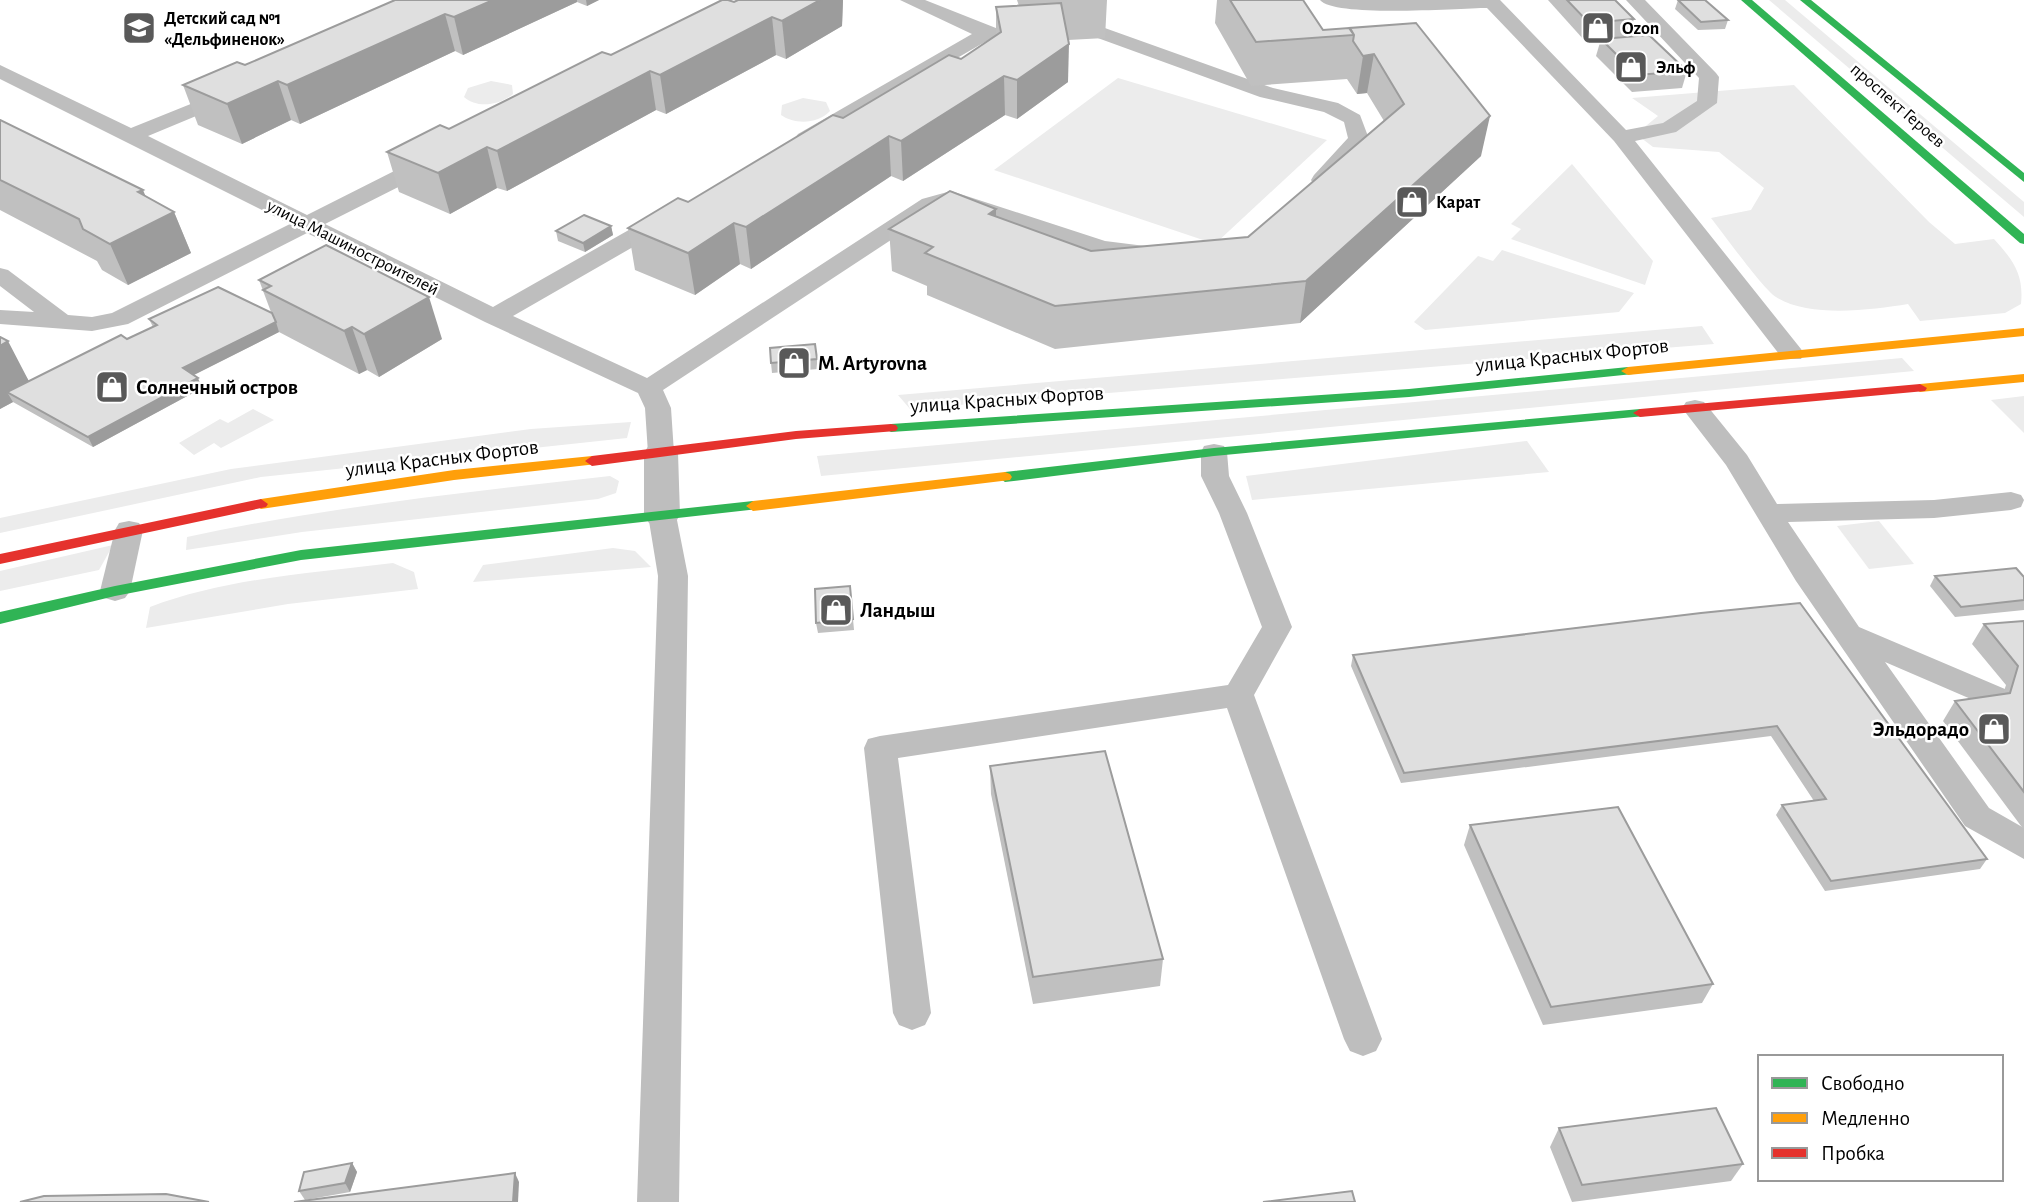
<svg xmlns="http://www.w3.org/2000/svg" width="2024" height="1202" font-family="'Alegreya Sans',sans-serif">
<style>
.green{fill:#ececec}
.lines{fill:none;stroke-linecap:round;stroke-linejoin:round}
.lane{fill:#bebebe;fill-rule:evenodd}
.street{fill:#bebebe;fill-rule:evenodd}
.fast{fill:#30b455;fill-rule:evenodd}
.slow{fill:#ff9f0a;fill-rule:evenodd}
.jam{fill:#e5322d;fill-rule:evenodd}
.wall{fill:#c0c0c0}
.shaded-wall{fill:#9c9c9c}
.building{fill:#dfdfdf;stroke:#9c9c9c;stroke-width:2}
.labels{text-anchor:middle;stroke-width:5;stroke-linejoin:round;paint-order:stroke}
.far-poi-label{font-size:18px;font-weight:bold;fill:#000;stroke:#fff;text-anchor:start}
.far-street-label{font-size:18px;fill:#000;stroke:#fff}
.street-label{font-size:21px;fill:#000;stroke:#fff}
.poi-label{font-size:21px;font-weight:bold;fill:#000;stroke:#fff;text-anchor:start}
</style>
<rect width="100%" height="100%" fill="#fff"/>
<g class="green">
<polygon points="1769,0 1785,0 2024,202 2024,217"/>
<polygon points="1118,78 1327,140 1215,244 994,170"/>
<path d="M491,81l21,4 1,9c-13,11 -36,15 -49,3l4,-9z"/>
<path d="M1794,85l135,137 26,22 39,-5c19,21 30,35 27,65l-16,9 -85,8 -12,-17c-37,6 -99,14 -132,-7 -13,-8 -53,-64 -65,-79l40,-8 13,-22 -45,-36 -66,-5 -17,-13 22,-18 -26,-18z"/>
<path d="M803,98l23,4 4,9c-12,13 -35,14 -49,4l1,-10z"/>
<polygon points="1572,164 1653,261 1645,285 1511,239 1521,229 1511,224"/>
<polygon points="1502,250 1634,293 1619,312 1425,330 1414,322 1478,256 1493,261"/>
<polygon points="1702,326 1714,344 910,409 898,395"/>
<polygon points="1902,358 1914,371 821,476 817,456"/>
<polygon points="2024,396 2024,433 1991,400"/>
<polygon points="253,409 274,420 221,448 214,443 194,455 179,443 220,419 228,423"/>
<polygon points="631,422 627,438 261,477 0,533 0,518 231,469 531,429"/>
<polygon points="1527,441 1549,472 1252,500 1246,476"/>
<path d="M610,476l9,5 -3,12 -18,6 -296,33 -116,18 1,-13c140,-30 281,-45 423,-61z"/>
<polygon points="1879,521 1914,564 1869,569 1837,526"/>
<polygon points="113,545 99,570 0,591 0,571"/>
<polygon points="613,548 635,551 651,567 473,582 483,565"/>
<path d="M393,563l21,9 4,17 -130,15 -142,24 4,-21c76,-29 163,-34 243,-44z"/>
</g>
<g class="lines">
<g class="lane">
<polygon points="900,0 925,0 1006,32 1008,36 999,42 990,39 812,142 798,142 795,138 798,134 972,34"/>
<path d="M1320,0h180l126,130 37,-7 34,-22 2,-23 -73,-78h19l71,73 3,4 -2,26 -41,29 -41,9 166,208 3,5 -3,5h-18l-169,-218 -127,-133c-28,0 -152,10 -167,-8z"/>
<polygon points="1102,27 1273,88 1338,103 1360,115 1369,139 1330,185 1314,185 1311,180 1314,175 1348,138 1344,122 1324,112 1260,97 1095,37 1093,33 1095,29"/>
<polygon points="0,65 131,128 223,91 237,91 240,95 237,99 148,136 307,215 422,157 438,157 441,162 438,167 325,224 493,307 657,214 673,214 676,219 673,224 513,316 647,378 922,199 951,191 1105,241 1161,248 1165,253 1161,258 1153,260 1094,253 950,205 938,209 663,390 671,408 674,453 671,459 661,461 651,459 648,453 645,408 638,393 485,322 307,233 128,324 92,331 0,324 0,310 34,312 0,286 0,268 8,270 68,315 92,317 112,313 290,224 0,79"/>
<polygon points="1695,400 1704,402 1747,455 1777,504 1934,500 2011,492 2021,495 2024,500 2021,507 2011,510 1934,518 1788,522 1859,627 2012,692 2017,700 2012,708 2001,712 1885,662 1989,808 2024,828 2024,859 1965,826 1796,581 1726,465 1682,408 1686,402"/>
<polygon points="1214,444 1224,446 1227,452 1229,476 1247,513 1292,627 1254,695 1382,1039 1376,1051 1363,1056 1350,1051 1344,1039 1227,708 898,758 931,1013 925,1025 912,1030 899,1025 893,1013 864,748 868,739 880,736 1228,685 1262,627 1219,513 1201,476 1201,452 1204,446"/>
<polygon points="662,506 672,508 676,515 688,576 679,1202 637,1202 658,576 648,515 652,508"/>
<polygon points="129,521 139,523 143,530 130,591 125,598 115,601 105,598 100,591 115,530 119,523"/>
</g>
<polygon class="street" points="661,442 673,445 678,453 680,515 675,523 662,527 649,523 644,515 644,453 649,445"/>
<g class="fast">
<polygon points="1741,0 1752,0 2024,234 2024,244 2020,243"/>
<polygon points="1800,0 1811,0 2024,173 2024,182"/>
<polygon points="1628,367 1633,368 1633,374 1409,397 891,432 884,428 891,424 1409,389"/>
<polygon points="1640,409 1647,413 1645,416 1214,456 1005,482 998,477 1005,472 1214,448"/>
<polygon points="753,501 760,506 758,509 301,560 115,596 0,624 0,612 115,586 301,550"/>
</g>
<g class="slow">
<polygon points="2024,328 2024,336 1628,375 1621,371 1628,367"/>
<polygon points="2024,374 2024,382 1920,392 1913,388 1920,384"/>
<polygon points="592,456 597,458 599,461 597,464 454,480 261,509 254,504 261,499 454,470"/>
<polygon points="1005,472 1010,474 1012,477 1010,480 753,511 746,506 753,501"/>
</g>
<g class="jam">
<polygon points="1920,384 1927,388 1925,391 1640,417 1633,413 1640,409"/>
<polygon points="891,424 896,425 898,428 896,431 796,439 592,466 585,461 592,456 796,431"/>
<polygon points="261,499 268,504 266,507 0,564 0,554"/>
</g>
</g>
<g class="wall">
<polygon points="395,0 599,0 587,6 577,2 463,55 455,51 300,124 291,120 242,144 198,125 183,85 245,65"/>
<polygon points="738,0 843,0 842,26 786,59 776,55 666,114 656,110 507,191 497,188 450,214 399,192 387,152 449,129 611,55"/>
<polygon points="1017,0 1107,0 1105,38 1068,40 1068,82 1017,119 1005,115 903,181 891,176 751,269 740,264 695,295 635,270 628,228 688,202 843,118 961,59 996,35 996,7 1019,6"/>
<polygon points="1217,0 1303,0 1323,30 1416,23 1481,156 1300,323 1055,349 927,295 927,286 892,271 889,229 996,209 996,217 1091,251 1248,237 1384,121 1367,93 1357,94 1347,79 1251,86 1215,23"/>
<polygon points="1548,0 1615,0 1634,19 1629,36 1584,40"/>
<polygon points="1678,0 1728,20 1725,29 1698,30 1675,9"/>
<polygon points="1601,39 1687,71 1682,88 1632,92 1596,56"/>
<polygon points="0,120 174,212 191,253 128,285 102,270 97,261 0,210"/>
<polygon points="611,226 613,235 585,252 558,241 556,231"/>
<polygon points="259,280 442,339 379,377 367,370 359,374 279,332 193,375 202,388 93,447 13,402 0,409 0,337 29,381 127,339 153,327 149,319 271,312"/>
<polygon points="815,344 818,369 772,373 771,363"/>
<polygon points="1935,576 2024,577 2024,610 1955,617 1930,586"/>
<polygon points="850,586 854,630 818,633 816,623"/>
<polygon points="1701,613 1987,859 1980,869 1825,891 1776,815 1782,805 1814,801 1771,736 1401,783 1351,666 1353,655"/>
<polygon points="2024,621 2024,830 1943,721 1955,701 2003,694 2006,685 1972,644 1984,624"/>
<polygon points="990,766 1163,959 1160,986 1033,1004 991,794"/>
<polygon points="1470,825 1713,984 1702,1003 1543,1025 1464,845"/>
<polygon points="1559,1128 1743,1164 1731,1181 1572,1202 1550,1147"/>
<polygon points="352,1163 357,1172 350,1192 305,1200 299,1191"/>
</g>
<g class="shaded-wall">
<polygon points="493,0 577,0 577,2 463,55 454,17"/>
<polygon points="586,0 599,0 587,6"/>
<polygon points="820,0 843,0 842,26 786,59 782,21"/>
<polygon points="445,14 455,51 300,124 287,85"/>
<polygon points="772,17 776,55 666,114 660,75"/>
<polygon points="1069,44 1068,82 1017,119 1017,80"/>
<polygon points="1374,54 1367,93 1357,94 1363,56"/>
<polygon points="650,71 656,110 507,191 497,151"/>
<polygon points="1004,76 1005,115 903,181 901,141"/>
<polygon points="278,81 291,120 242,144 227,104"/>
<polygon points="1490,116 1481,156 1300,323 1306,281"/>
<polygon points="889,136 891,176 751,269 746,227"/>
<polygon points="487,147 497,188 450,214 438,173"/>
<polygon points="143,190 156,221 174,212 191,253 128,285 110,244 138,192"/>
<polygon points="996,209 996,250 989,214"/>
<polygon points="734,223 740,264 695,295 688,253"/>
<polygon points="611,226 613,235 585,252 583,243"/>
<polygon points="429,297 442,339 379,377 364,334"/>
<polygon points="276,322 279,332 188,378 183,368"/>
<polygon points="352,327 367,370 359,374 344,331"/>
<polygon points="8,341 34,391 7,392 13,402 0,409 0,346"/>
<polygon points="198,378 202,388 93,447 88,437"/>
<polygon points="352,1163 357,1172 350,1192 345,1183"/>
<polygon points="515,1173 519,1182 518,1202 513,1202"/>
</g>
<g class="building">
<polygon points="395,0 493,0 454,17 445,14 287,85 278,81 227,104 183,85 237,62 245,65"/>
<polygon points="722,0 728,0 734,2 738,0 820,0 782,21 772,17 660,75 650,71 497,151 487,147 438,173 387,152 440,125 449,129 602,52 611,55"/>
<polygon points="1230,0 1303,0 1323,30 1349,28 1354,35 1256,42"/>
<polygon points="1567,0 1615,0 1634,19 1589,23"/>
<polygon points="1678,0 1705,0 1728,20 1701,22"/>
<polygon points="1061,3 1069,44 1017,80 1004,76 901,141 889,136 746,227 734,223 688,253 628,228 678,198 688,202 833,115 843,118 949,55 961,59 1001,32 996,7"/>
<polygon points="1416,23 1490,116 1306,281 1055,306 925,253 933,247 889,229 950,191 996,209 989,214 1091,251 1248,237 1404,104 1374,54 1363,56 1353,41 1354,35 1350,28"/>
<polygon points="1649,35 1687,71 1637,75 1601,39"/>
<polygon points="0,120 143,190 138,192 174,212 110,244 83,229 79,219 0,180"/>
<polygon points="584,215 611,226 583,243 556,231"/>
<polygon points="326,245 429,297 364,334 352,327 344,331 263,290 271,286 259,280"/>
<polygon points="218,287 272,313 276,322 183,368 198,378 88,437 7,392 121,335 127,339 157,325 149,319"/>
<polygon points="0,337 8,341 0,346"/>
<polygon points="815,344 817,359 771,363 770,348"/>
<polygon points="2016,568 2024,577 2024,600 1961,607 1935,576"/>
<polygon points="850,586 853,619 816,623 815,589"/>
<polygon points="1800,603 1987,859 1831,881 1782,805 1826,799 1777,726 1404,773 1353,655 1701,613"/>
<polygon points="2024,621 2024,792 1955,701 2010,693 2018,666 1984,624"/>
<polygon points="1105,751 1163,959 1033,977 990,766"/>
<polygon points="1618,807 1713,984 1551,1007 1470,825"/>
<polygon points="1716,1108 1743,1164 1582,1185 1559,1128"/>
<polygon points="352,1163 345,1183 299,1191 304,1172"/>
<polygon points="515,1173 513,1202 294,1202"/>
<polygon points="1352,1191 1355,1202 1263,1202"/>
<polygon points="166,1194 209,1202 20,1202 44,1196"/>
</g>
<defs>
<symbol id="school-square" viewBox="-11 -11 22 22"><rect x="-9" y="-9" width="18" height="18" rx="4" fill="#595959" stroke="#fff"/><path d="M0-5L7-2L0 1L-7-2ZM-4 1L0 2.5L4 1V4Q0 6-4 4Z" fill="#fff"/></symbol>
<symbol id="shop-square" viewBox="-11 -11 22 22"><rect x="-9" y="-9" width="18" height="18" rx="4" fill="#595959" stroke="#fff"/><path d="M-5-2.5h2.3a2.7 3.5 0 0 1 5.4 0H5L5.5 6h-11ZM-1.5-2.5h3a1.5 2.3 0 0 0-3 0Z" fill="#fff"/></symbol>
</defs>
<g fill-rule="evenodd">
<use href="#school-square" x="120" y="9" width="38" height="38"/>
<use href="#shop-square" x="1579" y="9" width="38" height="38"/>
<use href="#shop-square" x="1612" y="48" width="38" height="38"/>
<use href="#shop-square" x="1393" y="183" width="38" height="38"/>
<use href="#shop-square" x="775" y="344" width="38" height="38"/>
<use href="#shop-square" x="93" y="368" width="38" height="38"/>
<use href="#shop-square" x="817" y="591" width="38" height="38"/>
<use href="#shop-square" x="1975" y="710" width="38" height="38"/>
</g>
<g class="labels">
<g class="far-poi-label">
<text x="164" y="24">Детский сад №1<tspan x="164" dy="21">«Дельфиненок»</tspan></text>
<text x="1622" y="34">Ozon</text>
<text x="1656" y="73">Эльф</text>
<text x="1436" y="208">Карат</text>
</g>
<g class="far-street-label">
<text transform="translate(1898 105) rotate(41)" y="6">проспект Героев</text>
<text transform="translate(353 247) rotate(27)" y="6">улица Машиностроителей</text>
</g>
<g class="street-label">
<text transform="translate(1572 355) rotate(-6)" y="7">улица Красных Фортов</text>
<text transform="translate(1007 399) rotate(-4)" y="7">улица Красных Фортов</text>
<text transform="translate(442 458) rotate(-7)" y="7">улица Красных Фортов</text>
</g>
<g class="poi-label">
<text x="818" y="370">M. Artyrovna</text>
<text x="136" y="394">Солнечный остров</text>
<text x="860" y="617">Ландыш</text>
<text x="1969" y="736" text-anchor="end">Эльдорадо</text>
</g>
</g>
<rect x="1758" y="1055" width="245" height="126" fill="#ffffff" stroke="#999999" stroke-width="2"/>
<rect x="1772" y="1078" width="35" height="10" fill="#30b455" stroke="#999999" stroke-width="2"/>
<text x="1821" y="1090" font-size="21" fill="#000000">Свободно</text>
<rect x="1772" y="1113" width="35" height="10" fill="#ff9f0a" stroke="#999999" stroke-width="2"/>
<text x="1821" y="1125" font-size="21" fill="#000000">Медленно</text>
<rect x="1772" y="1148" width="35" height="10" fill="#e5322d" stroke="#999999" stroke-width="2"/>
<text x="1821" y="1160" font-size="21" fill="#000000">Пробка</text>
</svg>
